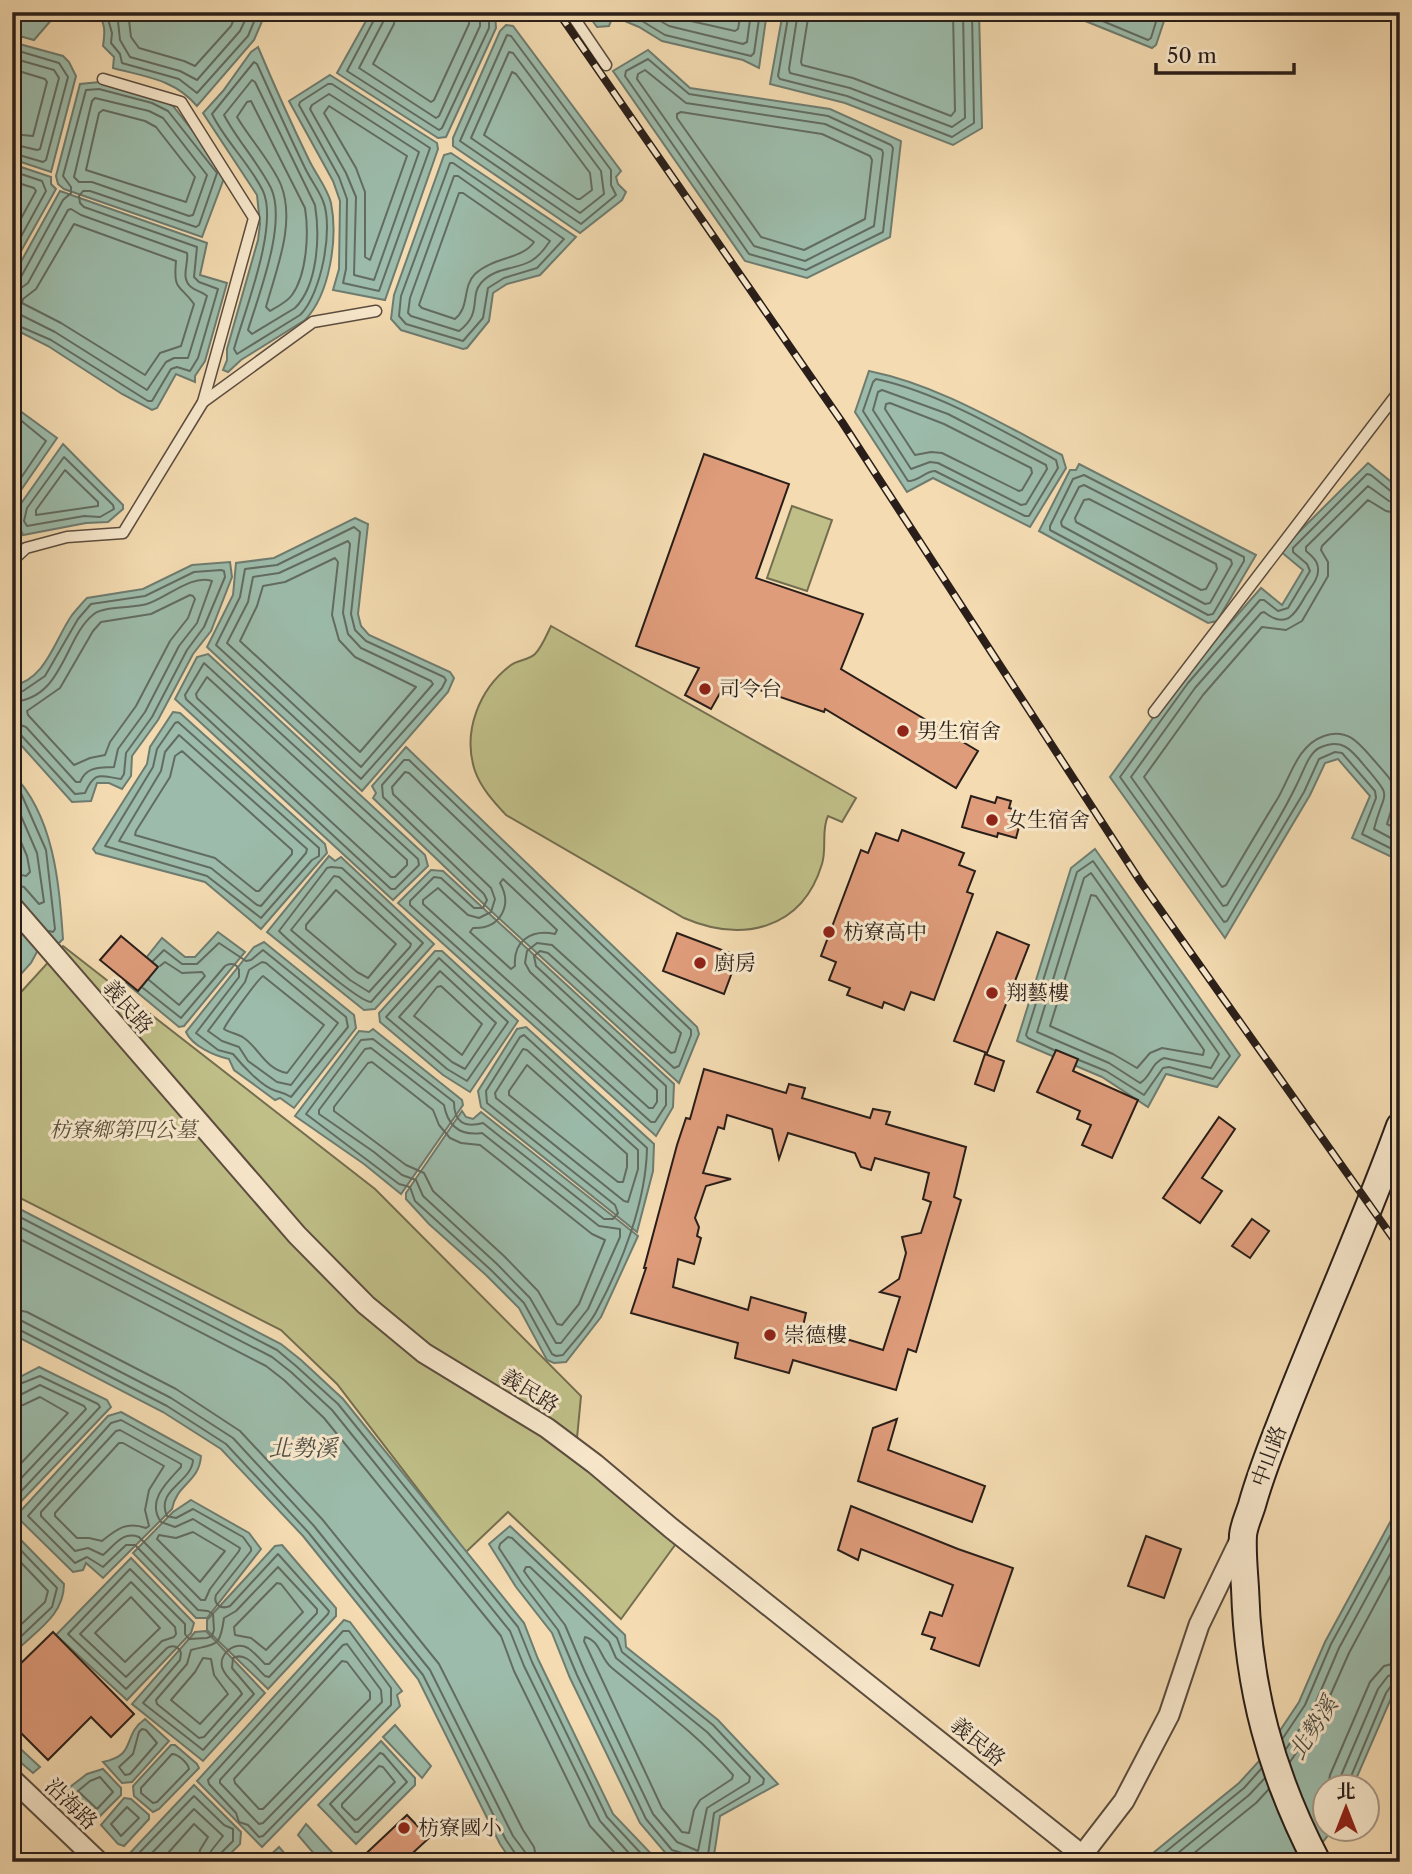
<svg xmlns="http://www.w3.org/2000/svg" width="1412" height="1874" font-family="'Libre Caslon Text','Noto Serif TC',serif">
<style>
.green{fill:#c0bf88;stroke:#746e50;stroke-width:2}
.water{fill:#9cbbaa;stroke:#6e7c70;stroke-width:2}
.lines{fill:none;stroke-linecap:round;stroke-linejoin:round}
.shore{stroke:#626c62;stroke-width:2}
.building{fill:#df9c7b;stroke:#291e19;stroke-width:2;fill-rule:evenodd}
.lane-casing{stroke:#5c4d3f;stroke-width:13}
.street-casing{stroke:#5c4d3f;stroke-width:23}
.secondary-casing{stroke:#291e19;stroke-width:30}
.lane{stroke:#f8e8cc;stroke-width:10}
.street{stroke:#f8e8cc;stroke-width:19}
.secondary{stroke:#f8e8cc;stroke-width:26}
.rail-casing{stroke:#291e19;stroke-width:8}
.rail{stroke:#f8e8cc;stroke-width:5;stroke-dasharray:16;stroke-linecap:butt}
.poi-dot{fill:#8f2418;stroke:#f8e8cc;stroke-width:2.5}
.labels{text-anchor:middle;stroke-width:6;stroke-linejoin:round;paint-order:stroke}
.poi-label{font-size:21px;fill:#291e19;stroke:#f8e8cc;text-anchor:start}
.street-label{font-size:21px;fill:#291e19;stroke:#f8e8cc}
.park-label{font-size:21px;font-style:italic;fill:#564e3a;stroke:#f8e8cc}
.water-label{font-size:23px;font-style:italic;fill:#4c4d44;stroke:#f8e8cc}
</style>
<rect width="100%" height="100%" fill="#f4dbb1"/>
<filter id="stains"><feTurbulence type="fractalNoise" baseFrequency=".00286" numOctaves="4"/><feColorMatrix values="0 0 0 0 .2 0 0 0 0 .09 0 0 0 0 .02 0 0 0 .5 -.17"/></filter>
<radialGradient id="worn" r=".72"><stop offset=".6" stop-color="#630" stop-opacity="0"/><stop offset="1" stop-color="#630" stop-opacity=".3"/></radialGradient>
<g class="green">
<polygon points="792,506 832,520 807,591 767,578"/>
<path d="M551,626l305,172 -14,24 -14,-6c-7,14 -1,32 -6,48 -20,66 -80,79 -138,54l-178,-103c-12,-13 -25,-27 -31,-44 -13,-39 4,-82 36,-106 7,-5 18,-5 24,-11 7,-7 12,-20 16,-28z"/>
<polygon points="63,946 375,1189 581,1396 577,1438 686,1530 621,1619 508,1512 466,1552 337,1384 281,1330 12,1194 12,1002"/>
</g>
<g class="water">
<polygon points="12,12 62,12 53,18 34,40 12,34"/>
<path d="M96,12h170l-12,28 -57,66c-23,-27 -51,-29 -84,-38l1,-11 -11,-11c2,-13 3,-24 -7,-34z"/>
<polygon points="371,12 495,12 496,28 446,137 438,138 337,73"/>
<polygon points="586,12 767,12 759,68 743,60 662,41 639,27 613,16 609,26 597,27"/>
<polygon points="783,12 979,12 982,128 953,145 845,103 770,84"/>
<polygon points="1063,12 1167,12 1156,45 1152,48"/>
<polygon points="506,25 513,26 621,171 616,177 618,184 626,192 622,200 580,233 453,146 453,138 500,31"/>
<polygon points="12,42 63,56 69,62 76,76 51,172 12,159"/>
<path d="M258,47c16,38 33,76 51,113 6,13 19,29 22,43 7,35 -1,91 -26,117l-64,40 -13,12 -5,-2 4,-10v-11l31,-109 2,-16 -3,-29 -54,-82 20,-22 28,-39z"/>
<polygon points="648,50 690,88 830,109 901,141 890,237 807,278 745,261 613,71"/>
<polygon points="330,75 437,143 438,149 385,300 333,290 339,269 340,201 333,181 289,101"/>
<polygon points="100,82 155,97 173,106 226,173 202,237 64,189 58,184 56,176 80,84"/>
<polygon points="451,153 576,237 540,275 507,284 493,293 489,321 467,348 463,349 401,330 391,319 394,295 444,155"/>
<polygon points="12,164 51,177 51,184 56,189 12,267"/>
<polygon points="60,191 207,243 200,275 227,283 205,361 195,376 195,382 176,374 157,408 152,410 122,394 48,346 12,328 12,278"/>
<path d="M869,371c69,14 131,52 193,84l4,13 -36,59 -97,-49 -26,14 -52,-80z"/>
<polygon points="12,405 57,438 12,503"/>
<polygon points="63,444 123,505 123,509 108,522 86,523 23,535 16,520 20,505"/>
<polygon points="1368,463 1400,489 1400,861 1352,838 1370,796 1338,759 1325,763 1310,795 1225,938 1110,777 1182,678 1261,588 1282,605 1303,570 1280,551"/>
<polygon points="1079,464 1256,555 1217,621 1208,623 1039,531 1070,470 1076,470"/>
<polygon points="355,518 368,524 358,614 361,626 369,635 450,672 454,678 448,692 362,791 207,647 233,595 236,563 274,558"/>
<path d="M230,562l2,15 -21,54 -18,23 -35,66 -26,36 -1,20 -9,13 -13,-6h-12l-6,18 -19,1 -60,-67v-49c34,-6 43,-47 60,-71 5,-6 10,-12 15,-17l56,-9 49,-24z"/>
<polygon points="208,654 425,855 428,866 393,900 175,699 197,657"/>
<polygon points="173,712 180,713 325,844 327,853 261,929 205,882 96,853 93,849 147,764 150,747"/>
<polygon points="406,747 697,1027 699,1034 679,1083 492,912 373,798 376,793 372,786"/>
<path d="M12,773c42,43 47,109 51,166l-8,8 -10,-10 -14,26 -19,21v-55l14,-16 -14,-16z"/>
<polygon points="1095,849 1240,1055 1217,1087 1166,1074 1148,1107 1102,1077 1017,1041 1071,868"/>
<polygon points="329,856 335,861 341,857 434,944 375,1009 364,1010 267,932"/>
<polygon points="431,870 443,871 674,1084 673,1107 656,1136 398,903"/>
<polygon points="218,932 245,952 184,1026 179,1027 126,983 162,938 185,957 195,957"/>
<path d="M264,942l90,73 2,13 -62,80 -14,-10 -5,2 -41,-30 -5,-11c-14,-3 -37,-13 -43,-27l68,-85z"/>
<polygon points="435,951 442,951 518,1021 470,1092 443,1075 380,1022 379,1013"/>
<polygon points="526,1027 654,1144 653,1171 637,1232 481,1107 478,1091 517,1029"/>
<polygon points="373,1029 462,1100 463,1105 401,1194 364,1164 295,1116 359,1031 369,1032"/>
<polygon points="462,1111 466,1117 473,1119 481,1112 638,1236 601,1317 566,1362 554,1363 547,1360 519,1308 486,1275 429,1224 406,1199 406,1193"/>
<polygon points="12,1205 281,1344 301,1360 343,1399 524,1623 538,1659 613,1814 659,1862 512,1862 500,1844 418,1679 303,1536 221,1449 163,1412 12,1334"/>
<polygon points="39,1367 107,1400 111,1407 12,1511 12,1381"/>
<path d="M121,1412l80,44c-2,27 -24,27 -29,53l-69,69 -17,-15 -3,7 -10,2 -57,-56 92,-100z"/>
<polygon points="191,1500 249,1533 261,1549 207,1618 196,1618 133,1553 173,1512"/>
<polygon points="1400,1504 1400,1684 1392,1696 1353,1786 1324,1786 1324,1828 1333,1829 1307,1862 1142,1862 1239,1783 1261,1759 1299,1702 1325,1642"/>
<polygon points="510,1526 625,1635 626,1647 718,1720 778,1784 720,1816 713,1862 669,1857 640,1823 570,1678 552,1633 516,1587 489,1544"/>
<path d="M12,1531l52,53c0,31 -27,46 -48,67l-4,7z"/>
<polygon points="282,1545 336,1608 336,1616 268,1689 207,1630 207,1620 275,1546"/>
<polygon points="131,1558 194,1623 191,1633 127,1700 56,1635"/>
<polygon points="344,1620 350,1622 402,1691 397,1695 400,1706 262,1847 197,1781"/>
<polygon points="206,1631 265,1693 203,1761 132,1704 195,1632"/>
<path d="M145,1719l24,22 -37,41 -10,1 -19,-21c35,-7 18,-26 42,-43z"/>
<polygon points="395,1725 431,1766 422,1778 383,1737"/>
<polygon points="12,1741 40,1767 33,1773 12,1755"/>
<polygon points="381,1741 415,1778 415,1785 356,1844 318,1805"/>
<polygon points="171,1745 175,1745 197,1764 199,1768 159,1809 153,1812 134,1796 133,1786"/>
<polygon points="103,1769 121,1788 121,1795 97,1819 66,1790 87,1774"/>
<polygon points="194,1785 241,1832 240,1844 222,1862 136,1862 129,1854"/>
<polygon points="124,1798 131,1799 149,1815 149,1819 124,1846 118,1844 101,1825"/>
<polygon points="306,1824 341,1862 321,1862 298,1835"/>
<polygon points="279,1847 292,1862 271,1862 267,1858"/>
</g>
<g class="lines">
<g class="shore">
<polyline points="106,12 112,33 111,43 120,54 122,63 179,79 197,93 248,36 258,12"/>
<polyline points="117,12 120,40 130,57 180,71 197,80 240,31 249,12"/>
<polyline points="128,12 131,37 139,48 184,61 195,66 231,26 237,12"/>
<polyline points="376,12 375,18 347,71 439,130 442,128 489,28 489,12"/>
<polyline points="385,12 383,22 359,68 436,118 439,116 480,26 480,12"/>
<polyline points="395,12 394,24 373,64 431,102 434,100 469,24 469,12"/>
<polyline points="622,12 642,21 665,35 751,56 754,53 760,12"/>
<polyline points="645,12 669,26 743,44 747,42 751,12"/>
<polyline points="666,12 673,17 735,31 738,29 741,12"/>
<polyline points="789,12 778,76 780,79 847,96 952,137 974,123 972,12"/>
<polyline points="798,12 789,69 790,73 850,88 952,127 965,118 963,12"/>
<polyline points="809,12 801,62 802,65 853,78 951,116 955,111 953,12"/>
<polyline points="1081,12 1148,40 1151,38 1159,12"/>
<polygon points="507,35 511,36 611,170 611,185 616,195 581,224 460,141"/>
<polyline points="12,49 59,63 68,77 46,160 43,162 12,153"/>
<polygon points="509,52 513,53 601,171 604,194 580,213 471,138"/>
<polyline points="12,58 54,70 59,78 40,149 37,150 12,144"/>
<polygon points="648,59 689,94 828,116 891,145 893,148 883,232 806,270 749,254 625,76 626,71"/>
<path d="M254,62l3,2c16,35 31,69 48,104 5,11 14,22 18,33 11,27 -2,94 -23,114l-63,39 -3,-5c10,-37 45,-123 29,-158 -13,-27 -38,-50 -51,-77z"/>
<polyline points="12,69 45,79 47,82 33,136 12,134"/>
<polygon points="645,70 686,103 825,124 882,150 883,153 874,226 805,261 754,246 637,79 638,74"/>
<polygon points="512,72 516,74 590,173 592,190 580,199 577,199 484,135"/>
<path d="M252,80l3,2 60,123c5,31 3,80 -20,103l-43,26 -4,-4c11,-36 39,-107 23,-142 -13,-26 -34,-48 -47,-73z"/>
<polygon points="328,84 332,84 430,148 379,291 343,283 346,269 347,199 339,177 299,105 300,102"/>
<polygon points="329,94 419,152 374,280 354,275 356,197 346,173 310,109 312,105"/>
<polygon points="95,98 149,111 163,118 207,175 193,215 189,216 92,182 79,182 74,177 92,101"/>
<path d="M251,101l54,107c4,25 2,66 -13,87 -5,7 -15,12 -22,16l-4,-4c10,-37 30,-84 15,-122 -9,-22 -31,-46 -44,-68l10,-15z"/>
<polygon points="329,106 407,156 370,260 365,257 365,192 356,168 324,113"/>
<polygon points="103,110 145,121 156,127 195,177 186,202 86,170 99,113"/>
<polygon points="681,112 822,134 870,156 872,160 865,219 804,250 761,237 677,118 677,114"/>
<polygon points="450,163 453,163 564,239 537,268 504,278 488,288 483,318 463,341 406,324 399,316 401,296"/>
<polyline points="12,171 42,181 46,191 12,253"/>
<path d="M454,176h4l92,65c-4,6 -12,16 -19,20 -16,9 -36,6 -50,22 -12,14 2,30 -22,48l-48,-15 -3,-3 2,-15z"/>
<polyline points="12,181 34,188 36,191 12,235"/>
<path d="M459,193h4l71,49c-11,17 -41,15 -59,32 -13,13 -5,33 -20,45l-33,-11 -3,-3z"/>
<path d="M74,224l102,37c-3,31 4,23 18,43l-13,42 -21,7 -15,22 -84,-52 -39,-20 1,-4 13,-10z"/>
<polyline points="12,281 21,277 63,200 71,193 71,187 63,176 86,90 99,89 152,103 168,111 217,173 199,225 196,227 90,191 83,191 79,196 80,203 84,207 197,247 194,277 199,282 218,289 198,358 190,371 177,367 171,369 152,401 148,401 51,340 12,323"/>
<path d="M12,290l9,-2 7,-5 40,-73 3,-1 10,6 106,38c2,11 -7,25 4,34 5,4 12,5 16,9l-19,62h-14l-8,4 -19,28 -92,-58 -34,-17 -9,-1"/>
<path d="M876,379c61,13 126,51 180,81l2,8 -29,48h-4l-90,-45c-10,0 -17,11 -27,10l-45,-70 10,-29z"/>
<polygon points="882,390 948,414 1046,465 1047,469 1026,504 1021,505 938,463 930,462 911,469 873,410 878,392"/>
<polygon points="890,403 944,424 1031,468 1032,473 1022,490 1019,491 942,453 931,452 915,455 885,409 886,404"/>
<polyline points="12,413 46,441 12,491"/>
<polygon points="64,457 113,505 114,509 100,517 84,516 27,526 24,521 27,508"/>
<polygon points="65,470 98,502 98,506 36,515 36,510"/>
<polygon points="1084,475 1244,557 1244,561 1213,614 1208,615 1050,530 1050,526 1073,479"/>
<polygon points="1084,485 1231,560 1232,564 1210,603 1205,604 1062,526 1061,522 1079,487"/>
<polyline points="1400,494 1393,493 1371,475 1367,474 1293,548 1293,552 1307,564 1310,571 1288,608 1278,611 1264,600 1260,600 1188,683 1120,777 1224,922 1227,921 1304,792 1319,759 1335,752 1342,753 1375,791 1376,798 1362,834 1400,853"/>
<polygon points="1089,499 1216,564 1217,569 1206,589 1201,590 1076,522 1075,518 1084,500"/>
<path d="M1400,503l-11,-2 -21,-15 -62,61v4c6,5 12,10 12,18 1,9 -7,18 -12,26 -11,19 -19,35 -42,17l-3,1 -66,75 -64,89 92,129 4,-1c23,-40 50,-79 70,-121 6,-11 11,-30 22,-36 22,-10 31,0 44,16 32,37 21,24 11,65l26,14"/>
<path d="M1400,514l-14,-3 -18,-11 -46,46 -1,4 7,12v14l-26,45 -16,9 -24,-3 -59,68 -59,82 78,110 4,-2c17,-29 34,-58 52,-87 13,-23 20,-53 46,-62 23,-8 34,6 48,22 28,32 27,27 15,66l13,7"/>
<polygon points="354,527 360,532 351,614 355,630 366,641 444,677 446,680 442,688 361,779 216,645 240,597 245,569 277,565"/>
<polygon points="348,541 350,544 343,613 348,634 361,648 431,681 433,684 361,767 227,643 248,602 253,577 279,573"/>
<polygon points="335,558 338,562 332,615 339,640 355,657 416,687 360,752 240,641 257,606 263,586 285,582"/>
<polygon points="190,595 193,596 195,599 188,618 170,641 136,706 110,742 105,755 90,758 74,765 28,715 27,711 60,688 93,631 101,622 151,614"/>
<polygon points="204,663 418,859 419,865 395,889 391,889 186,699 185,695"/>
<polygon points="207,677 407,860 407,865 395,877 391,877 197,698 196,694"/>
<path d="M12,693l11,-2 22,-15 33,-57 13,-15 54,-8 49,-24 27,-2 3,1 1,6 -21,50 -17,23 -35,67 -26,36 -2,21 -3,5c-21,-3 -26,-9 -36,14l-10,1 -55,-60 -8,-3"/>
<path d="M12,702c52,-3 52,-65 82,-88 10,-8 40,-6 53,-10 20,-6 44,-30 65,-23l-15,42 -18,23 -34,66 -27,37 -4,18c-15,1 -27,-1 -34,15h-4l-50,-55 -14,-5"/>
<polygon points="178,722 319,848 319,856 312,860 261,918 207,876 105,846 153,767 157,749 175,723"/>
<polygon points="179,735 307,849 306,853 261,906 257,905 211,868 119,841 161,771 165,752"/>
<polygon points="182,751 292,850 292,854 259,891 256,891 215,858 135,835 136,831 170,777 175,756"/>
<polygon points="404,760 409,760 691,1030 691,1035 679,1066 674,1068 548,953 540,951 534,956 536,966 666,1086 666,1105 655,1122 651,1122 410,905 410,901 434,877 441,878 474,908 483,908 487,900 484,894 383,797 382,785"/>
<polygon points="405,772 409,773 681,1033 675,1052 671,1053 552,945 537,943 527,951 525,963 530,972 657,1090 657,1102 653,1108 649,1108 423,904 423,900 438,888 468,915 479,918 491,912 495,899 491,888 393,794 392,787"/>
<polyline points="12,783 20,791 46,850 55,929 53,932 49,931"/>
<polyline points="12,795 37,853 44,902 39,904 24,887 12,884"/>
<polyline points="12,821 27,856 30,872 26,876 12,873"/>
<path d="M331,867l11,1 81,75 -52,59c-12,0 -80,-59 -92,-71l48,-63z"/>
<path d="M1091,873l128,181 -8,14 -47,-10c-13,5 -13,19 -24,25l-31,-20 -72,-31 47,-154z"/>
<polygon points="334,876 339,877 411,944 410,947 369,992 350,980 291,930"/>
<path d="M503,879l54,51 -2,4c-24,-5 -42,7 -40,32l-4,3 -41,-37 3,-4c27,1 40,-22 27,-45z"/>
<polygon points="336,890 396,944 368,978 357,972 306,929 306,925"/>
<polygon points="1091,895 1096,896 1204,1050 1203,1055 1162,1048 1150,1053 1137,1068 1113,1054 1050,1026"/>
<polygon points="439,958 508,1022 467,1081 447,1069 386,1017"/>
<polygon points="262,962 266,963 338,1023 291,1085 277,1082 248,1061 239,1047 222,1041 208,1031 245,982 249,970"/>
<polygon points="440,971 496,1023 465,1069 452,1062 399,1017"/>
<path d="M263,976l61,49 -37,48c-21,-3 -29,-26 -43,-35 -7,-5 -15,-5 -20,-9 2,-6 34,-50 39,-53z"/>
<polyline points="149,980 179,1005 205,976 202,972 182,973 165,962 160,966"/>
<polygon points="441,986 482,1024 462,1055 414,1016 437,987"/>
<path d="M143,988l38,30 44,-52c6,-4 12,-2 14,4v7l-43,56 22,17 15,4c9,11 29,33 43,37 6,2 9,2 15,6l57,-70 -2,-10 -83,-67 -12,10 -5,1 -27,-18 -22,21h-15l-18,-14 -11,11"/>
<path d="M524,1035l123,113c-1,54 -25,116 -51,164 -8,15 -22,29 -33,43l-7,1 -4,-2 -28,-51 -33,-33 -76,-69 -5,-14 -11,-3 -93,-70 55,-74 12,-1 81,63c0,20 10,26 29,21l121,96h9l5,-6 -3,-8 -128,-102 -1,-12 34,-54z"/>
<path d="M371,1048l73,57c4,22 17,31 38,28l117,93 21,3v8l-32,72 -27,34h-5l-26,-45 -33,-34 -74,-68 -7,-16 -14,-5 -28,-23 -55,-38v-4l46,-61z"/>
<polygon points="523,1049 527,1050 638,1150 638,1169 628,1202 624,1201 496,1098 495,1093"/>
<polyline points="1054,1050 1028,1038 1026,1035 1077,872 1093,861 1230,1056 1213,1079 1169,1067 1163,1068 1144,1095 1106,1071 1079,1060"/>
<polygon points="372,1062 433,1110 439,1125 450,1138 461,1143 480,1145 592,1234 605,1240 579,1304 562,1325 557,1324 538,1291 504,1256 433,1191 424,1173 406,1165 334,1111 334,1107 368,1063"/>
<polygon points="527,1065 627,1154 627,1167 623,1182 618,1182 509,1095 509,1091"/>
<polyline points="12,1213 277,1350 296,1366 338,1404 518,1627 532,1662 607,1817 649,1862"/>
<polyline points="12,1223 272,1357 291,1372 332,1410 510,1631 524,1666 600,1821 637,1862"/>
<polyline points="12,1235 266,1366 284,1380 324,1418 501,1636 514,1671 590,1826 623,1862"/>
<polyline points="12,1309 27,1312 176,1389 240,1431 322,1519 439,1664 523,1830 534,1847 537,1862"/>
<polyline points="12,1320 22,1321 171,1398 233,1438 314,1526 430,1670 513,1836 525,1852 526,1862"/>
<polyline points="12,1328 18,1329 167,1406 226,1444 308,1532 423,1675 506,1840 517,1856 518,1862"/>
<polyline points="12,1387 40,1376 98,1404 100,1407 12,1501"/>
<polyline points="12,1396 20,1395 40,1385 84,1406 86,1409 12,1488"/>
<polyline points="12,1406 23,1405 40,1397 68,1413 12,1473"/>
<path d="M121,1420l72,40c-1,22 -38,30 -26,56l9,2 17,-9 50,28 8,11v3l-35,44c-3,9 5,15 14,11l48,-52 51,57 -1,3 -59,63 -4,-1c-9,-8 -19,-25 -32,-18l-1,10 22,26 -51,56 -60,-47 37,-43 1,-7c-2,-6 -8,-9 -14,-5l-41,41 -58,-55 62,-65 55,55v10l4,5 18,-1 5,-2 2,-6 -1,-16 -5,-3 -10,-1 -63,-65h-9l-23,22 -16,-10 -12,6 -47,-47 83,-93z"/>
<path d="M120,1430l61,34v3c-14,15 -35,34 -20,55l14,5 18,-8 47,29 -1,3 -29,38 -5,11h-4l-62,-63c-17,-6 -24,8 -36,18l-15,-7 -13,3 -34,-35v-4l75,-81z"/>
<path d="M119,1443h4l41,23 -15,24 -4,20 4,16 -3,2c-20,-7 -29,1 -44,13l-13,-3h-12l-22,-22v-3z"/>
<polygon points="193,1532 225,1551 200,1582 157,1539 159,1535 176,1538"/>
<polyline points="12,1541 57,1588 52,1607 12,1645"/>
<polyline points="12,1553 48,1591 45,1602 12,1633"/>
<path d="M278,1567l39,42v4l-48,51h-4c-5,-5 -11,-12 -17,-16 -13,-7 -29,5 -26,19 3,11 16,18 20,27l-38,43 -5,1 -42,-34 -1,-4 31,-36 4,-14c27,-7 29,-3 33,-32l12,-7z"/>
<polygon points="526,1567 530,1567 609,1642 616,1658 707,1732 750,1777 749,1782 707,1808 698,1851 677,1842 653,1814 585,1672 565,1625 529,1578 524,1571"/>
<polygon points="131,1582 175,1627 176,1634 174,1637 162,1641 126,1677 80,1634"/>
<polygon points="277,1583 281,1584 303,1612 266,1650 251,1638 235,1635 234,1627"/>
<polygon points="131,1597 160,1628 125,1662 95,1633"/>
<polygon points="343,1631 349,1631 391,1688 391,1705 263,1836 259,1837 248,1825 239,1822 236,1813 209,1784 208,1780"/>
<path d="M585,1637c16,4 15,22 27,31 42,35 85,66 121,107l-1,4 -32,21 -6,10 -5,23 -7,-1 -20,-24 -78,-167z"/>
<path d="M347,1644l34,46 1,12 -119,121 -4,1c-13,-13 -25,-27 -39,-41v-3l123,-135z"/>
<polygon points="203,1658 211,1659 214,1675 228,1694 200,1724 171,1700 195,1672"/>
<polygon points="342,1661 347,1662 370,1692 370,1699 263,1809 259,1809 235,1783 234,1779"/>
<polygon points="142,1729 146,1730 157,1743 130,1774 125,1775 119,1767 133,1754 139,1732"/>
<polyline points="1283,1738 1305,1705 1331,1644 1400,1518"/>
<polyline points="1286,1749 1313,1709 1339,1648 1400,1536"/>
<polygon points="380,1753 383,1754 407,1782 358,1832 355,1832 330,1804"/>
<path d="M172,1754c6,0 16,9 17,15l-32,33 -4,1 -12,-10v-5z"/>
<polyline points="1290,1762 1322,1714 1349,1653 1400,1558"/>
<polygon points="379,1766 383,1767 395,1782 358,1819 355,1820 342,1807 342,1804"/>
<polygon points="100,1777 113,1792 97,1809 78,1791 90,1781"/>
<polyline points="1328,1786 1330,1775 1370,1682 1384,1666 1400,1662"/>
<polyline points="1338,1786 1340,1778 1378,1689 1388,1676 1400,1673"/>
<polyline points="1347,1786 1386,1693 1393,1683 1400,1682"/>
<polygon points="127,1807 139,1818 121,1836 111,1824"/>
<polyline points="141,1862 140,1852 194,1796 224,1825 233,1829 233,1841 219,1855 218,1862"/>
<polyline points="150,1862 150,1855 194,1809 223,1836 211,1851 209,1862"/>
<polyline points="160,1862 194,1824 208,1837 200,1850 198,1862"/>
<polyline points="687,1862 685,1854 672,1850 646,1819 577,1675 558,1630 522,1583 499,1548 500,1544 508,1537 512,1538 617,1638 622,1652 713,1725 764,1779 763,1784 714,1813 707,1862"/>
<polyline points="1153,1862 1244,1788 1261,1769"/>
<polyline points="1167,1862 1249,1795 1265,1778"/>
<polyline points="1183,1862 1256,1803 1269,1789"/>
</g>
</g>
<g class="building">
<polygon points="704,454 789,484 756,578 863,614 841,669 978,751 956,788 825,709 824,712 728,679 711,709 685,695 699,668 636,646"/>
<polygon points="971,796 995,803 997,797 1011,801 1009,808 1023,812 1016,838 998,833 997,837 962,827"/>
<polygon points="902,830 964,853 959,865 975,871 967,892 973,894 934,1000 911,992 904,1010 884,1002 882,1008 847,995 850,988 829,980 836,962 821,956 861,850 868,853 876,833 898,841"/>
<polygon points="997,932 1029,945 987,1053 954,1041"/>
<polygon points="677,933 738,956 724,994 663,971"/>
<polygon points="121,936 158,967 138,991 100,960"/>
<polygon points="1056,1050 1078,1059 1073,1071 1138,1100 1112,1158 1082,1145 1091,1125 1077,1119 1080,1111 1037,1092"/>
<polygon points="985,1054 1004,1061 994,1091 975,1084"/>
<path d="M704,1069l82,24 3,-9 16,4 -3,10 68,20 3,-9 17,3 -4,12 80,23 -12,50 7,3 -45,152 -8,-3 -12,41 -103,-30 -4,13 -54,-15 3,-15 -107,-30 15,-45h-2l33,-123 9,-27 4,1zM727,1115l45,14 7,30 9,-26 67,20 6,14 10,3 4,-12 54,15 -6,26 8,3 -10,31 -19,4 4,16 -7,26 -19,13 20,5 -17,53 -80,-24 3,-13 -55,-16 -3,13 -75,-23 5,-28 16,5 7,-26 -4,-2 2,-9 -4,-9 11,-32 25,-7 -28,-6 15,-46 6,2z"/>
<polygon points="1219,1117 1235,1129 1202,1178 1222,1191 1200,1223 1163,1198"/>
<polygon points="1252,1219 1269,1231 1250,1258 1232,1246"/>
<polygon points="897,1419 888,1450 985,1486 972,1522 858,1481 873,1428"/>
<polygon points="851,1506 958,1549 1013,1568 979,1666 931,1649 935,1638 922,1634 930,1612 942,1616 953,1585 861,1549 858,1560 838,1550"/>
<polygon points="1146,1536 1181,1549 1164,1598 1128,1586"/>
<polygon points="53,1632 134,1714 111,1737 91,1717 48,1760 12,1724 12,1672"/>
<polygon points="407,1815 429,1838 403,1862 357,1862"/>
</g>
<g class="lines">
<defs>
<g id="lane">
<polyline points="570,12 606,65"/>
<polyline points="103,79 181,102 254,218 203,402"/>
<polyline points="12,561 26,548 67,537 123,533 203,402 313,322 376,311"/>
<polyline points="1154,712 1400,390"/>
</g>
<g id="street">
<polyline points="12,906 297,1235 366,1305 424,1353 547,1428 595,1464 671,1528 1082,1855"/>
<polyline points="12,1779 99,1862"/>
<polyline points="1077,1862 1124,1801 1169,1715 1199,1625 1241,1538"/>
</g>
<path id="secondary" d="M1317,1862c-46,-88 -69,-174 -72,-274 -1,-17 -3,-35 -2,-53 1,-10 6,-20 9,-30 8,-29 19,-57 30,-85 38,-98 82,-195 118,-294"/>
</defs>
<use href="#lane" class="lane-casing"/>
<use href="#street" class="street-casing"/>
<use href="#secondary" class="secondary-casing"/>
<use href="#lane" class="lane"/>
<use href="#street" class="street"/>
<use href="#secondary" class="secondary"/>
<defs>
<polyline id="rail" points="558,12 842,422 1140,881 1400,1248"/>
</defs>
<use href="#rail" class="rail-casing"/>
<use href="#rail" class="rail"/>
</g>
<g class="poi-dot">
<circle cx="705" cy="689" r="7"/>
<circle cx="903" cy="731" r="7"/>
<circle cx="992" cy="820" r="7"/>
<circle cx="829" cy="932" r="7"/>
<circle cx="700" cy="963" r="7"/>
<circle cx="992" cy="993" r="7"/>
<circle cx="770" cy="1335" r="7"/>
<circle cx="404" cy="1828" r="7"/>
</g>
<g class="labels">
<g class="poi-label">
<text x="719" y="696">司令台</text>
<text x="917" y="738">男生宿舍</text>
<text x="1006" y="827">女生宿舍</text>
<text x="843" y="939">枋寮高中</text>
<text x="714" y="970">廚房</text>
<text x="1006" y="1000">翔藝樓</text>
<text x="784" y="1342">崇德樓</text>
<text x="418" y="1835">枋寮國小</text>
</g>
<g class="street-label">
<text transform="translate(128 1007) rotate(49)" y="7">義民路</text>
<text transform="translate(530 1391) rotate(32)" y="7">義民路</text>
<text transform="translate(1269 1456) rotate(-70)" y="7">中山路</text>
<text transform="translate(978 1742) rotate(39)" y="7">義民路</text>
<text transform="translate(71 1804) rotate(44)" y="7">沿海路</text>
</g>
<g class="park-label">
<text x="123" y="1137">枋寮鄉第四公墓</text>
</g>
<g class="water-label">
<text x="303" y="1456">北勢溪</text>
<text transform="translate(1313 1728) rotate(-57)" y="8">北勢溪</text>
</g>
</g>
<rect width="1412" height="1874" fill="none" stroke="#f4dbb1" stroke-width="42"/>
<rect x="14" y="14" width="1384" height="1846" fill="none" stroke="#291e19" stroke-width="3.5"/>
<rect x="21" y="21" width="1370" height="1832" fill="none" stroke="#291e19" stroke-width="2"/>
<g transform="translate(1346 1808)"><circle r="33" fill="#f8e8cc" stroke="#a59784" stroke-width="2"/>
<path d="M0-5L12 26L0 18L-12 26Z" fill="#8f2418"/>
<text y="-10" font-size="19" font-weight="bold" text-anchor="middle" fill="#291e19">北</text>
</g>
<path d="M1156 63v10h138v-10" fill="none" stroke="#291e19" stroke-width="3.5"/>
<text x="1167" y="63" font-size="21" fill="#291e19" stroke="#f8e8cc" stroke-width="5" paint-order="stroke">50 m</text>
<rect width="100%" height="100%" filter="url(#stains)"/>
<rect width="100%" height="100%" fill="url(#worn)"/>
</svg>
